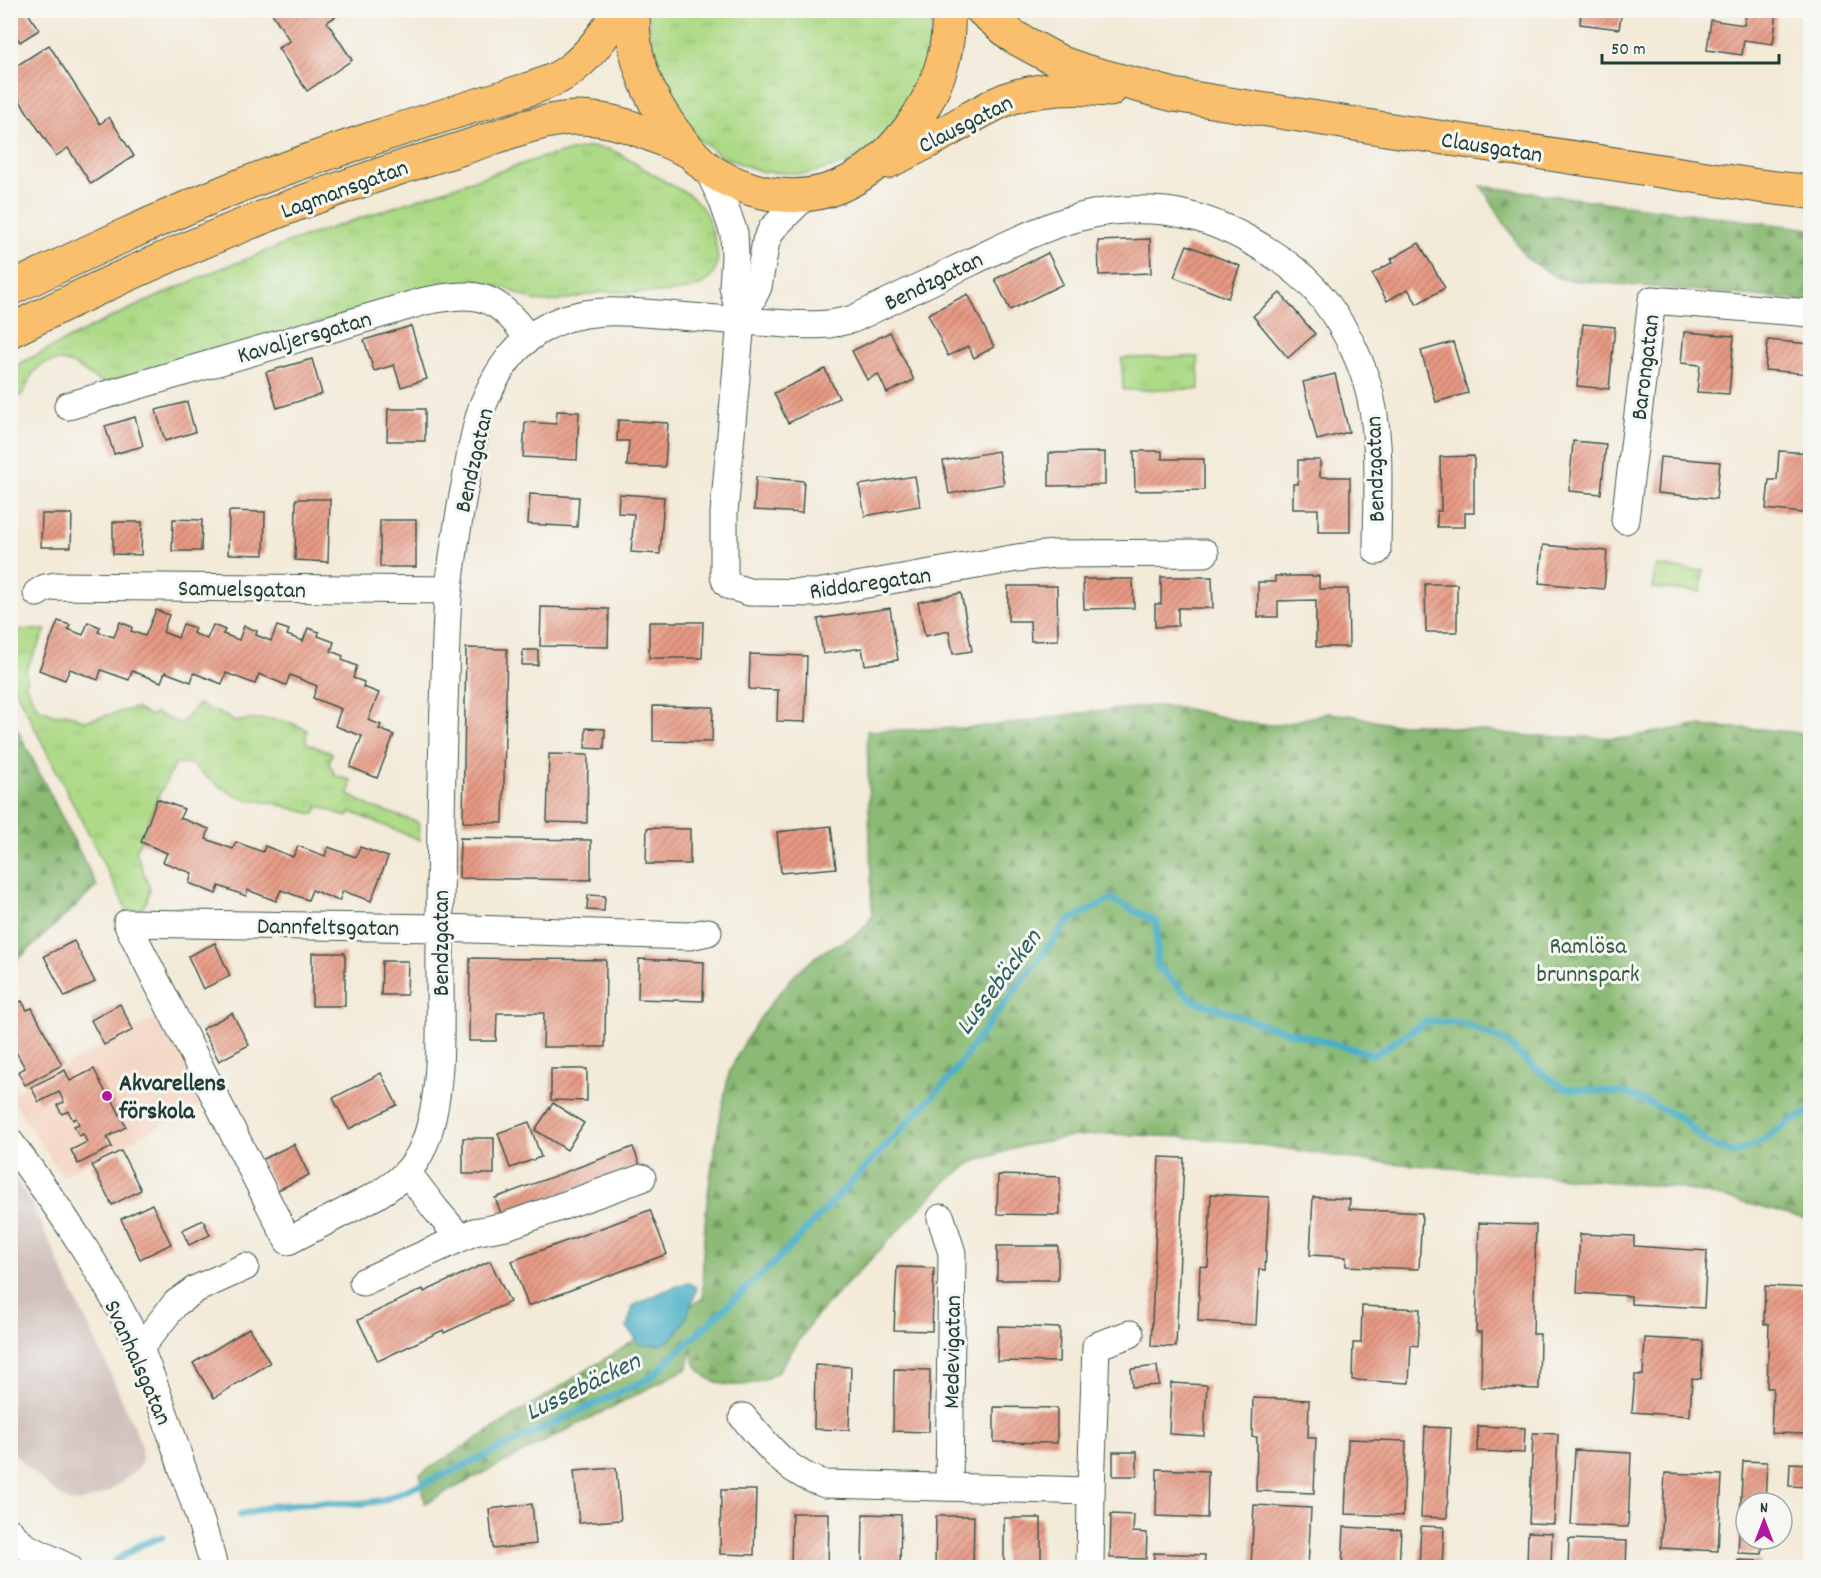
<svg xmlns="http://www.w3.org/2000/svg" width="1821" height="1578" font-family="Dekko,sans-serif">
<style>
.built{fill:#f4d3c0}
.industrial{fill:#d0c0bc}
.grass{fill:url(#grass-tufts);stroke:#668c5d;stroke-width:1.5}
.forest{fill:url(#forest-firs);stroke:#547c54;stroke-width:1.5}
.water{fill:#47aec6;stroke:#33767d;stroke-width:1.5}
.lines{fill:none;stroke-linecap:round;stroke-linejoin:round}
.stream{stroke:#47aec6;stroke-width:7}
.building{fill:url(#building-hatch)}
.minor-casing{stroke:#3f574d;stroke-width:29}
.major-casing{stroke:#3f574d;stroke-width:35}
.minor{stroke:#fff;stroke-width:27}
.major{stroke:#f9bf6d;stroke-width:33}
.poi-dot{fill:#b5179e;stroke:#f6f6f2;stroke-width:2}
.labels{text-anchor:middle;stroke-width:6;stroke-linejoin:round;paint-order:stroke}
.street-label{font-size:24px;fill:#1f3d34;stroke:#f6f6f2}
.park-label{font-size:24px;fill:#3b5c44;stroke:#f6f6f2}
.poi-label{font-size:24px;font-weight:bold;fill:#1f3d34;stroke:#f6f6f2;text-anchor:start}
.water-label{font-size:26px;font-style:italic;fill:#2b5f60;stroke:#f6f6f2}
</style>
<defs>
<pattern id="grass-tufts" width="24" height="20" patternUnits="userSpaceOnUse" patternTransform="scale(1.5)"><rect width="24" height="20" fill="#adda86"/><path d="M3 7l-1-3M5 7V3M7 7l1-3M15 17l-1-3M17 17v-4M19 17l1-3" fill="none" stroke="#94bc74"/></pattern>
<pattern id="forest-firs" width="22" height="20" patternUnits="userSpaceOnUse" patternTransform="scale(1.5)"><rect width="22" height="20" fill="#8aba73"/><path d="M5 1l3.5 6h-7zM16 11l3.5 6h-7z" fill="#70985f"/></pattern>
<pattern id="building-hatch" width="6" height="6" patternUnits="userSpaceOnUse" patternTransform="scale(1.5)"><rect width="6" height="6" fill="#e79983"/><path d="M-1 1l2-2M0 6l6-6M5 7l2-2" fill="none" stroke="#bb7e6c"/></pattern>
</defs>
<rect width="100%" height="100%" fill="#f6f6f2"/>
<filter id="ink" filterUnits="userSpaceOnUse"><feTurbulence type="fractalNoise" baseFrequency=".0167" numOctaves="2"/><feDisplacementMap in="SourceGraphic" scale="12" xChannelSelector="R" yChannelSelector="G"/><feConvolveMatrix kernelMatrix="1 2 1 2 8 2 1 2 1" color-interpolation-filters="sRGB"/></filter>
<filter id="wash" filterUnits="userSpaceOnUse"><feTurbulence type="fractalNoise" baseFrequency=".008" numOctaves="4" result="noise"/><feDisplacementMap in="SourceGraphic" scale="24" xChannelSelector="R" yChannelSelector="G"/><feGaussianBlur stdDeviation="1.35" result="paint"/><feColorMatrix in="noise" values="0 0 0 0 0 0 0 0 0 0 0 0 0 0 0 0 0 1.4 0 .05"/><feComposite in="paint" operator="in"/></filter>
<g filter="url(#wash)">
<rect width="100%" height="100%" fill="#f3ead8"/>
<polygon class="built" points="165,1013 207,1102 62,1176 11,1098 11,1094"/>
<polygon class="industrial" points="11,1173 31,1203 109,1370 141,1444 142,1461 139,1468 110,1491 82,1502 69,1502 52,1489 29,1469 11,1450"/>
<g class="grass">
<polygon points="649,11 933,11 931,69 884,141 848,163 806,174 763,172 722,157 688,131 649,55"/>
<path d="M590,147l18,2 10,4c17,10 34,21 51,31 8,4 17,8 24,14 14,11 21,36 24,53 8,56 -80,39 -112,41 -23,2 -44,13 -68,9 -9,-2 -17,-7 -25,-10 -18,-8 -35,-7 -54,-7l-354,99c-13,-5 -18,-11 -28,-17 -16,-9 -37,-6 -45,11 -7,13 -6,17 -20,25v-34l101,-51 103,-46 86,-33 242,-81z"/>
<polygon points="1198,357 1199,389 1123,390 1122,358"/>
<polygon points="1655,566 1703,571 1701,592 1653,588"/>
<path d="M10,624l4,6h32l-20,40v16l12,22 18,7 10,-2 19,8 50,-13 15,8 5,-3 26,11 17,-20 25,11 12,7c26,-5 49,-5 72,8l-1,13 26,10 -3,10 7,13 15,4 -2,15 20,11 49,16 2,18 -69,-28 -4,5 -28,-11 -5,8c-14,-3 -27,-7 -41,-11 -9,-2 -19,-1 -27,-4 -18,-5 -42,-23 -55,-35h-16l-18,35 -21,53 14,37 -3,12 -6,9h-14l-116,-229z"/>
</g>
<g class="forest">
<polygon points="1481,186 1810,229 1810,301 1560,279 1526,258"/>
<path d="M1155,706l24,1 73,17 15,1h12l49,-12 28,3 18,5 16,3h30l110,12 95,2 65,-12 70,3 50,5v486l-93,-24 -45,-9 -305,-26 -125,-19 -60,-5 -74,-3 -42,3 -51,11 -44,15 -27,20 -129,134 -37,54c-21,18 -67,22 -82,-6 -3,-5 -4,-13 -5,-18l-3,21 -263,135 -5,-29 283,-176c-3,-77 11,-150 26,-225 14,-32 30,-56 52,-82 6,-7 12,-15 19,-21 8,-6 17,-15 26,-20 19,-11 37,-13 46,-35l-5,-184 99,-3 50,-5 64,-10z"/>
<polygon points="11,717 97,886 11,966 10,842 17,824 11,811"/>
</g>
<path class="water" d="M688,1282l9,6c-6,19 -14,45 -32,55 -6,3 -18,2 -25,2l-13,-18 6,-21 31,-15z"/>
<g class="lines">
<g class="stream">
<polyline points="240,1515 273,1506 315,1503 359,1504 383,1500 448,1473 650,1378 783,1254 949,1079 981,1034 1068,921 1111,899 1157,922 1157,966 1192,1000 1268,1026 1374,1055 1427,1021 1463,1023 1506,1042 1528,1063 1564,1088 1629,1094 1681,1118 1708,1144 1735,1153 1760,1142 1798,1117 1810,1112"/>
<polyline points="115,1561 140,1545 162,1537"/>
</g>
</g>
<g id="blocks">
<g class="building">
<polygon points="10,10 26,10 39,30 20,42 10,27"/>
<polygon points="270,10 336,10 338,15 327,22 352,60 307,91 278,48 290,41"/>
<polygon points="1581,10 1622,10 1619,29 1580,24"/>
<polygon points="1747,10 1777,12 1773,44 1744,40 1742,55 1707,50 1711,20 1744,25"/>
<polygon points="49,45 100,124 109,117 134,156 91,184 68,148 56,156 10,86 10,70"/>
<polygon points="1150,239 1151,273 1099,275 1098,241"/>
<polygon points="1419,243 1445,288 1417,304 1408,289 1387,301 1372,274 1393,262 1391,259"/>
<polygon points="1187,245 1240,266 1228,298 1174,277"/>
<polygon points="1048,253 1063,284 1010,310 995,279"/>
<polygon points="1280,293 1315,334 1288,358 1253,316"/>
<polygon points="968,294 994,347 974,358 968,346 948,356 928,314"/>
<polygon points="1583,324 1615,327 1609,389 1577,386"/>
<polygon points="411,326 427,379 401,387 394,365 374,371 364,340"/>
<polygon points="890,332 914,380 887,393 878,374 867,380 852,351"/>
<polygon points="1684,332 1734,336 1729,394 1697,392 1700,365 1681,363"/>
<polygon points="1768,340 1810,344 1810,374 1765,370"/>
<polygon points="1453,342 1468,393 1436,402 1421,351"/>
<polygon points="312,359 322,394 277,408 266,372"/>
<polygon points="825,369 839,398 788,423 774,393"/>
<polygon points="1335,374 1349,432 1317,440 1303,382"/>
<polygon points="187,402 195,432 165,441 156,410"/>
<polygon points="388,409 425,409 425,441 387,441"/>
<polygon points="557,411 579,412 577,460 523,457 525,422 556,424"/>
<polygon points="135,417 143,446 114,454 105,426"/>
<polygon points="618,420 668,423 665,467 627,466 629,441 617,441"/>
<polygon points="1573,441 1606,444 1601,494 1569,491"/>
<polygon points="998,451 1004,484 949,494 943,461"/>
<polygon points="1134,451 1162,451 1162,459 1204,459 1204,490 1135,491"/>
<polygon points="1779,451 1810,453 1810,514 1766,509 1769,480 1777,480"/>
<polygon points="1105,452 1105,485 1049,486 1049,453"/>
<polygon points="1474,456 1474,513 1465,513 1465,527 1437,527 1437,511 1441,511 1440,457"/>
<polygon points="1660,457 1720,462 1716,499 1657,493"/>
<polygon points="1298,460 1320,460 1320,477 1350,477 1350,532 1318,532 1318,509 1293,509 1293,484 1298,484"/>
<polygon points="915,476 920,506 865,516 859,485"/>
<polygon points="756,477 804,481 802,513 754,510"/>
<polygon points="530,494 579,497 577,527 528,524"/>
<polygon points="619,494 664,497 660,554 631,552 634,514 618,513"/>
<polygon points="296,499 330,499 328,562 295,560"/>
<polygon points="229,511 265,512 264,555 228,554"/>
<polygon points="42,514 72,514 71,547 41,547"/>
<polygon points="173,519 202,520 201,551 172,551"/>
<rect x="380" y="520" width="36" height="47"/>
<polygon points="113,522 142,522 141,555 113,554"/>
<polygon points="1543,545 1607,551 1604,589 1539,583"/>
<polygon points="1275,576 1319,576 1319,589 1348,589 1349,647 1316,647 1316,600 1278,601 1278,617 1258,617 1258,582 1275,582"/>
<polygon points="1161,577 1212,577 1213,608 1178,608 1178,626 1155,627 1155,604 1161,604"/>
<polygon points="1083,579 1133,579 1134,608 1084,609"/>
<polygon points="1425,584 1457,584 1457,632 1426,632"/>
<polygon points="1008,586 1057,586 1058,640 1031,641 1030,621 1008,621"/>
<polygon points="961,593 972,651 953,654 949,631 925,636 918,602"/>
<polygon points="541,607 609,609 608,647 540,646"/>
<polygon points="890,608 898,660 865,665 862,648 823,654 818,619"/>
<polygon points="156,610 169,615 163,632 178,638 183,624 195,628 193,633 207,639 213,625 225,630 223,634 239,640 244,626 257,631 256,635 271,641 277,626 289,630 287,635 303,641 308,628 319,632 318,636 334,642 331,651 343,656 342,660 357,666 353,678 364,682 363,687 379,693 368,720 381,725 379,729 394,735 377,778 350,767 362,736 335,726 341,709 313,698 317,686 290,675 286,685 259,674 255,684 226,673 222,684 194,673 191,682 165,672 161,682 132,671 129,680 101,670 98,680 70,669 65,680 39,670 58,621 70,625 68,629 83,635 88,622 100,627 98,632 114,637 120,622 132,627 131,631 145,636"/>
<polygon points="649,622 703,622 702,658 649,658"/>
<polygon points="466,648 507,649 503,823 463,822"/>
<polygon points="523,650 538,650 538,665 522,665"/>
<polygon points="750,654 807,656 805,722 777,721 778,690 749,689"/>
<polygon points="653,706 713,707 712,742 653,741"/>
<polygon points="586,728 605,729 604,749 585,748"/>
<polygon points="549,754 588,755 587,823 547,822"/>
<polygon points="157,799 184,809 180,818 209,829 206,839 233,849 236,842 263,852 265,846 293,857 298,846 325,856 328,847 356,857 360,847 388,857 371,901 343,891 339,901 312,890 308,900 281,890 276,901 248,890 246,896 219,886 216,894 189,883 192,873 163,862 167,853 141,842"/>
<polygon points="831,826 836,868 781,873 777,832"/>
<polygon points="647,828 690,829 690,864 646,864"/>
<polygon points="460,838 591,840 591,880 459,878"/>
<polygon points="588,895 605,896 604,911 587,910"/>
<polygon points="74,941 95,982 65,997 44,956"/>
<polygon points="215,943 230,976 203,989 188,956"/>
<rect x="312" y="953" width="33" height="53"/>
<polygon points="470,958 606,960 605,1047 543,1047 544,1013 497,1013 496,1041 469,1041"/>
<polygon points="639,959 704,962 703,1001 638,999"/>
<polygon points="382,961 408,961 407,995 381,995"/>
<polygon points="22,1001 27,1010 32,1008 62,1065 25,1085 18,1072 25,1068 10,1041 10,1007"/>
<polygon points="120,1004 133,1030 104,1045 91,1020"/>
<polygon points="232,1013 249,1045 219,1061 202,1029"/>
<polygon points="94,1069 109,1099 111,1097 126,1127 107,1137 112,1147 78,1164 71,1150 87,1142 83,1134 79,1136 74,1126 79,1124 76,1118 73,1120 68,1111 62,1114 57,1105 64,1102 59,1092 39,1102 31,1087 65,1070 70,1081"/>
<polygon points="551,1069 587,1069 587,1101 551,1100"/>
<polygon points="381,1073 397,1105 349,1129 333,1098"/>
<polygon points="553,1103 584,1123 567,1150 535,1130"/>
<polygon points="529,1122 541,1157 510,1168 498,1133"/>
<rect x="463" y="1138" width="31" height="36"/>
<polygon points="294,1144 309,1175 276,1191 261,1160"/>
<polygon points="633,1147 640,1165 502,1216 495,1198"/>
<polygon points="121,1151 141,1190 112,1205 92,1165"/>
<polygon points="1159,1157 1184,1158 1176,1347 1151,1346"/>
<polygon points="998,1175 1060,1177 1060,1215 997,1214"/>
<polygon points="1211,1194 1269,1197 1265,1270 1259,1269 1256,1325 1198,1321 1200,1266 1208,1267"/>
<polygon points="1313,1197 1350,1199 1349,1209 1422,1213 1419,1269 1346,1266 1346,1257 1310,1255"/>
<polygon points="152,1204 171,1244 140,1259 121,1219"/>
<polygon points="650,1210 667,1254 528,1306 512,1261"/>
<polygon points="203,1220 210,1235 189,1245 182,1230"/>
<polygon points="1479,1223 1536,1225 1533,1334 1540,1334 1539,1389 1481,1387 1482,1332 1476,1332"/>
<polygon points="1580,1234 1634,1236 1634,1246 1707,1251 1704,1308 1631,1304 1631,1296 1577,1293"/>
<rect x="997" y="1246" width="61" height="34"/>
<polygon points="490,1261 510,1302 444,1333 443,1330 378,1361 358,1320 423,1289 424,1292"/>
<polygon points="897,1267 934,1268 932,1331 894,1330"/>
<polygon points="1765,1286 1810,1288 1810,1434 1771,1433 1773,1388 1767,1388 1769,1324 1764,1324"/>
<polygon points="1362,1306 1420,1309 1418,1346 1411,1345 1409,1383 1352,1380 1353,1343 1361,1343"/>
<polygon points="998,1326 1060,1328 1059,1362 997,1361"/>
<polygon points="249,1328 270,1363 214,1398 193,1363"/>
<polygon points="1645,1338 1703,1341 1701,1379 1692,1378 1690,1416 1632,1412 1635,1375 1643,1375"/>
<polygon points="815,1365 851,1367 849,1430 814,1429"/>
<polygon points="1157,1366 1159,1385 1132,1387 1131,1369"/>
<polygon points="894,1369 930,1370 929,1432 893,1431"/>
<polygon points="1171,1383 1207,1385 1204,1436 1169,1434"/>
<polygon points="1253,1398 1309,1400 1308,1438 1316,1438 1314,1493 1256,1491 1257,1437 1252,1437"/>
<polygon points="994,1407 1057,1408 1057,1443 994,1442"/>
<polygon points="1478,1426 1525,1428 1524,1453 1477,1451"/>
<polygon points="1425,1427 1451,1428 1447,1518 1421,1517"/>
<polygon points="1533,1433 1558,1434 1554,1524 1529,1523"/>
<polygon points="1348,1439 1406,1441 1403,1516 1345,1514"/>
<polygon points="1575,1450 1631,1453 1628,1527 1571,1525"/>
<rect x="1113" y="1452" width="24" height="24"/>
<polygon points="1743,1461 1767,1462 1765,1503 1746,1503 1746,1539 1763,1539 1762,1554 1738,1553"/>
<polygon points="1790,1463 1810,1464 1810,1487 1789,1486"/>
<polygon points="616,1468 621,1520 579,1523 574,1471"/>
<polygon points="1157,1469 1208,1471 1207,1518 1156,1516"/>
<polygon points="1665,1473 1722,1475 1718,1551 1661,1548"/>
<polygon points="721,1490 756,1490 754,1555 720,1554"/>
<polygon points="532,1504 536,1544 493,1549 489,1509"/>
<polygon points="1254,1505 1311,1508 1308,1568 1251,1568"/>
<polygon points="792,1513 829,1513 828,1568 791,1568"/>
<polygon points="863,1514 901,1515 900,1568 862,1568"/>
<polygon points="1111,1514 1134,1515 1133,1532 1147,1533 1146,1559 1110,1558"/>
<polygon points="936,1516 974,1516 973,1568 935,1568"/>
<rect x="1004" y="1518" width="37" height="50"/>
<polygon points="1421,1526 1444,1527 1442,1568 1419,1568"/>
<polygon points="1344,1527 1401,1530 1399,1568 1342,1568"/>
<polygon points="1528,1532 1552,1533 1551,1568 1527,1568"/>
<polygon points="1569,1539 1627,1541 1626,1568 1568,1568"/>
<polygon points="1154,1553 1205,1555 1204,1568 1153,1568"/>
<polygon points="1737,1560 1761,1561 1761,1568 1737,1568"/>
<polygon points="1660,1562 1718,1565 1718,1568 1660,1568"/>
</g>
</g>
</g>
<g filter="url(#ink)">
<use href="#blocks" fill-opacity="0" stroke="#3f574d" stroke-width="1.5"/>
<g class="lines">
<defs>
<g id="minor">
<polyline points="707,168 722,199 734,233 735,256 733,287 741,321 724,513 724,575 726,582 730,586 749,592 816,593 1017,558 1054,554 1205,553"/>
<polyline points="741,321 758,287 766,241 772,229 807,194"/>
<path d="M68,406l357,-105c53,-10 70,-8 103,37"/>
<polyline points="1625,520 1652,300 1810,313"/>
<polyline points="37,593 45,588 56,586 449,590"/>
<path d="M708,932l-19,4 -249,-8 -313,-5 161,318 89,-46c20,-12 37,-26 46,-48 23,-54 16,-137 17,-196 0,-82 1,-164 4,-247 2,-38 1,-78 5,-117 4,-32 9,-65 15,-97 6,-28 9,-58 19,-85 13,-33 33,-63 65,-79 37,-20 80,-14 121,-11 35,3 70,6 104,8 19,1 38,3 56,1 8,-1 16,-3 24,-5 40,-19 79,-38 118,-57 40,-19 79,-39 122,-48 23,-5 49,-5 72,-3 54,6 127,47 159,89 18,24 33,52 42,80 17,53 11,117 11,171"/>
<path d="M10,1142c48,64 95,132 129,205 17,39 30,80 43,120 12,34 24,66 32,101"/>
<polyline points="407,1172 436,1210 460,1238"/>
<polyline points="941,1218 952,1253 949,1487"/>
<polyline points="363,1282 474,1232 506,1226 642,1178"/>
<polyline points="139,1349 176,1303 196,1289 245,1267"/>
<path d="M743,1417c26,30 43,55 82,67l266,7 -1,77"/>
<polyline points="1091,1491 1096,1346 1130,1334"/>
<polyline points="10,1532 24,1546 69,1568"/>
</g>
<g id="major">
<path d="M634,10c-4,36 9,74 28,104 12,19 27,38 44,53 13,10 29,17 45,22 67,21 121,-10 161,-64 24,-34 39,-72 36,-115"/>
<polyline points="982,10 1014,37 1062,63 1088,72 1174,95 1392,130 1759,186 1810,192"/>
<path d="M887,162c21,-10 42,-20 62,-32 20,-11 39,-24 61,-32 32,-11 67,-11 100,-8"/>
<path d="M10,289c76,-36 152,-72 229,-103 95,-37 193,-67 290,-97 12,-4 25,-8 35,-15 24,-15 41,-41 57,-64"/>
<path d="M10,331c145,-73 295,-136 450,-182 35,-11 79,-30 114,-31 45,-1 76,17 117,34"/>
</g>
</defs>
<use href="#minor" class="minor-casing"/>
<use href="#major" class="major-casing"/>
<use href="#minor" class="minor"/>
<use href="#major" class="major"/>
</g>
</g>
<circle class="poi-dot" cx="107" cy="1096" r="6"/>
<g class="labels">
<g class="street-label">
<text transform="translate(965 123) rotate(-27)" y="8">Clausgatan</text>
<text transform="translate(1492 146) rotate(9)" y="8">Clausgatan</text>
<text transform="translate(344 188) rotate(-20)" y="8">Lagmansgatan</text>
<text transform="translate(933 280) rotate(-26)" y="8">Bendzgatan</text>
<text transform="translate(304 336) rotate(-16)" y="8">Kavaljersgatan</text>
<text transform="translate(1644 367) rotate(-83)" y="8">Barongatan</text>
<text transform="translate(473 460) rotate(-77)" y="8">Bendzgatan</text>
<text transform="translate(1374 469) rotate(-92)" y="8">Bendzgatan</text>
<text transform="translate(870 582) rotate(-8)" y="8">Riddaregatan</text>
<text transform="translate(242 588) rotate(1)" y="8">Samuelsgatan</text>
<text transform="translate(328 926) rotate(1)" y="8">Dannfeltsgatan</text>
<text transform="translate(440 943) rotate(-90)" y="8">Bendzgatan</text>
<text transform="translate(951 1352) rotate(-89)" y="8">Medevigatan</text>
<text transform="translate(139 1362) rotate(66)" y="8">Svanhalsgatan</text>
</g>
<g class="park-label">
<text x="1588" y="953">Ramlösa<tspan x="1588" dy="28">brunnspark</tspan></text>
</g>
<g class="poi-label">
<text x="119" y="1090">Akvarellens<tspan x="119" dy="28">förskola</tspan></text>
</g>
<g class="water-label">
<text transform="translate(997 981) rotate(-53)" y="9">Lussebäcken</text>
<text transform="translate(582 1385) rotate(-26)" y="9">Lussebäcken</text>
</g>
</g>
<rect width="1821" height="1578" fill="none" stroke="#f6f6f2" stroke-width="36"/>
<g transform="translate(1764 1521)"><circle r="28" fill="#f6f6f2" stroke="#a0aca6" stroke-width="1.5"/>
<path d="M0-4.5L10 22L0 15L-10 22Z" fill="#b5179e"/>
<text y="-9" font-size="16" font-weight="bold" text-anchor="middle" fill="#1f3d34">N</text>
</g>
<path d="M1602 54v9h177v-9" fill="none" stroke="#1f3d34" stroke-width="3"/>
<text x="1611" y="54" font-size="18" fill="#1f3d34" stroke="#f6f6f2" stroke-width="4.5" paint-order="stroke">50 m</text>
</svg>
